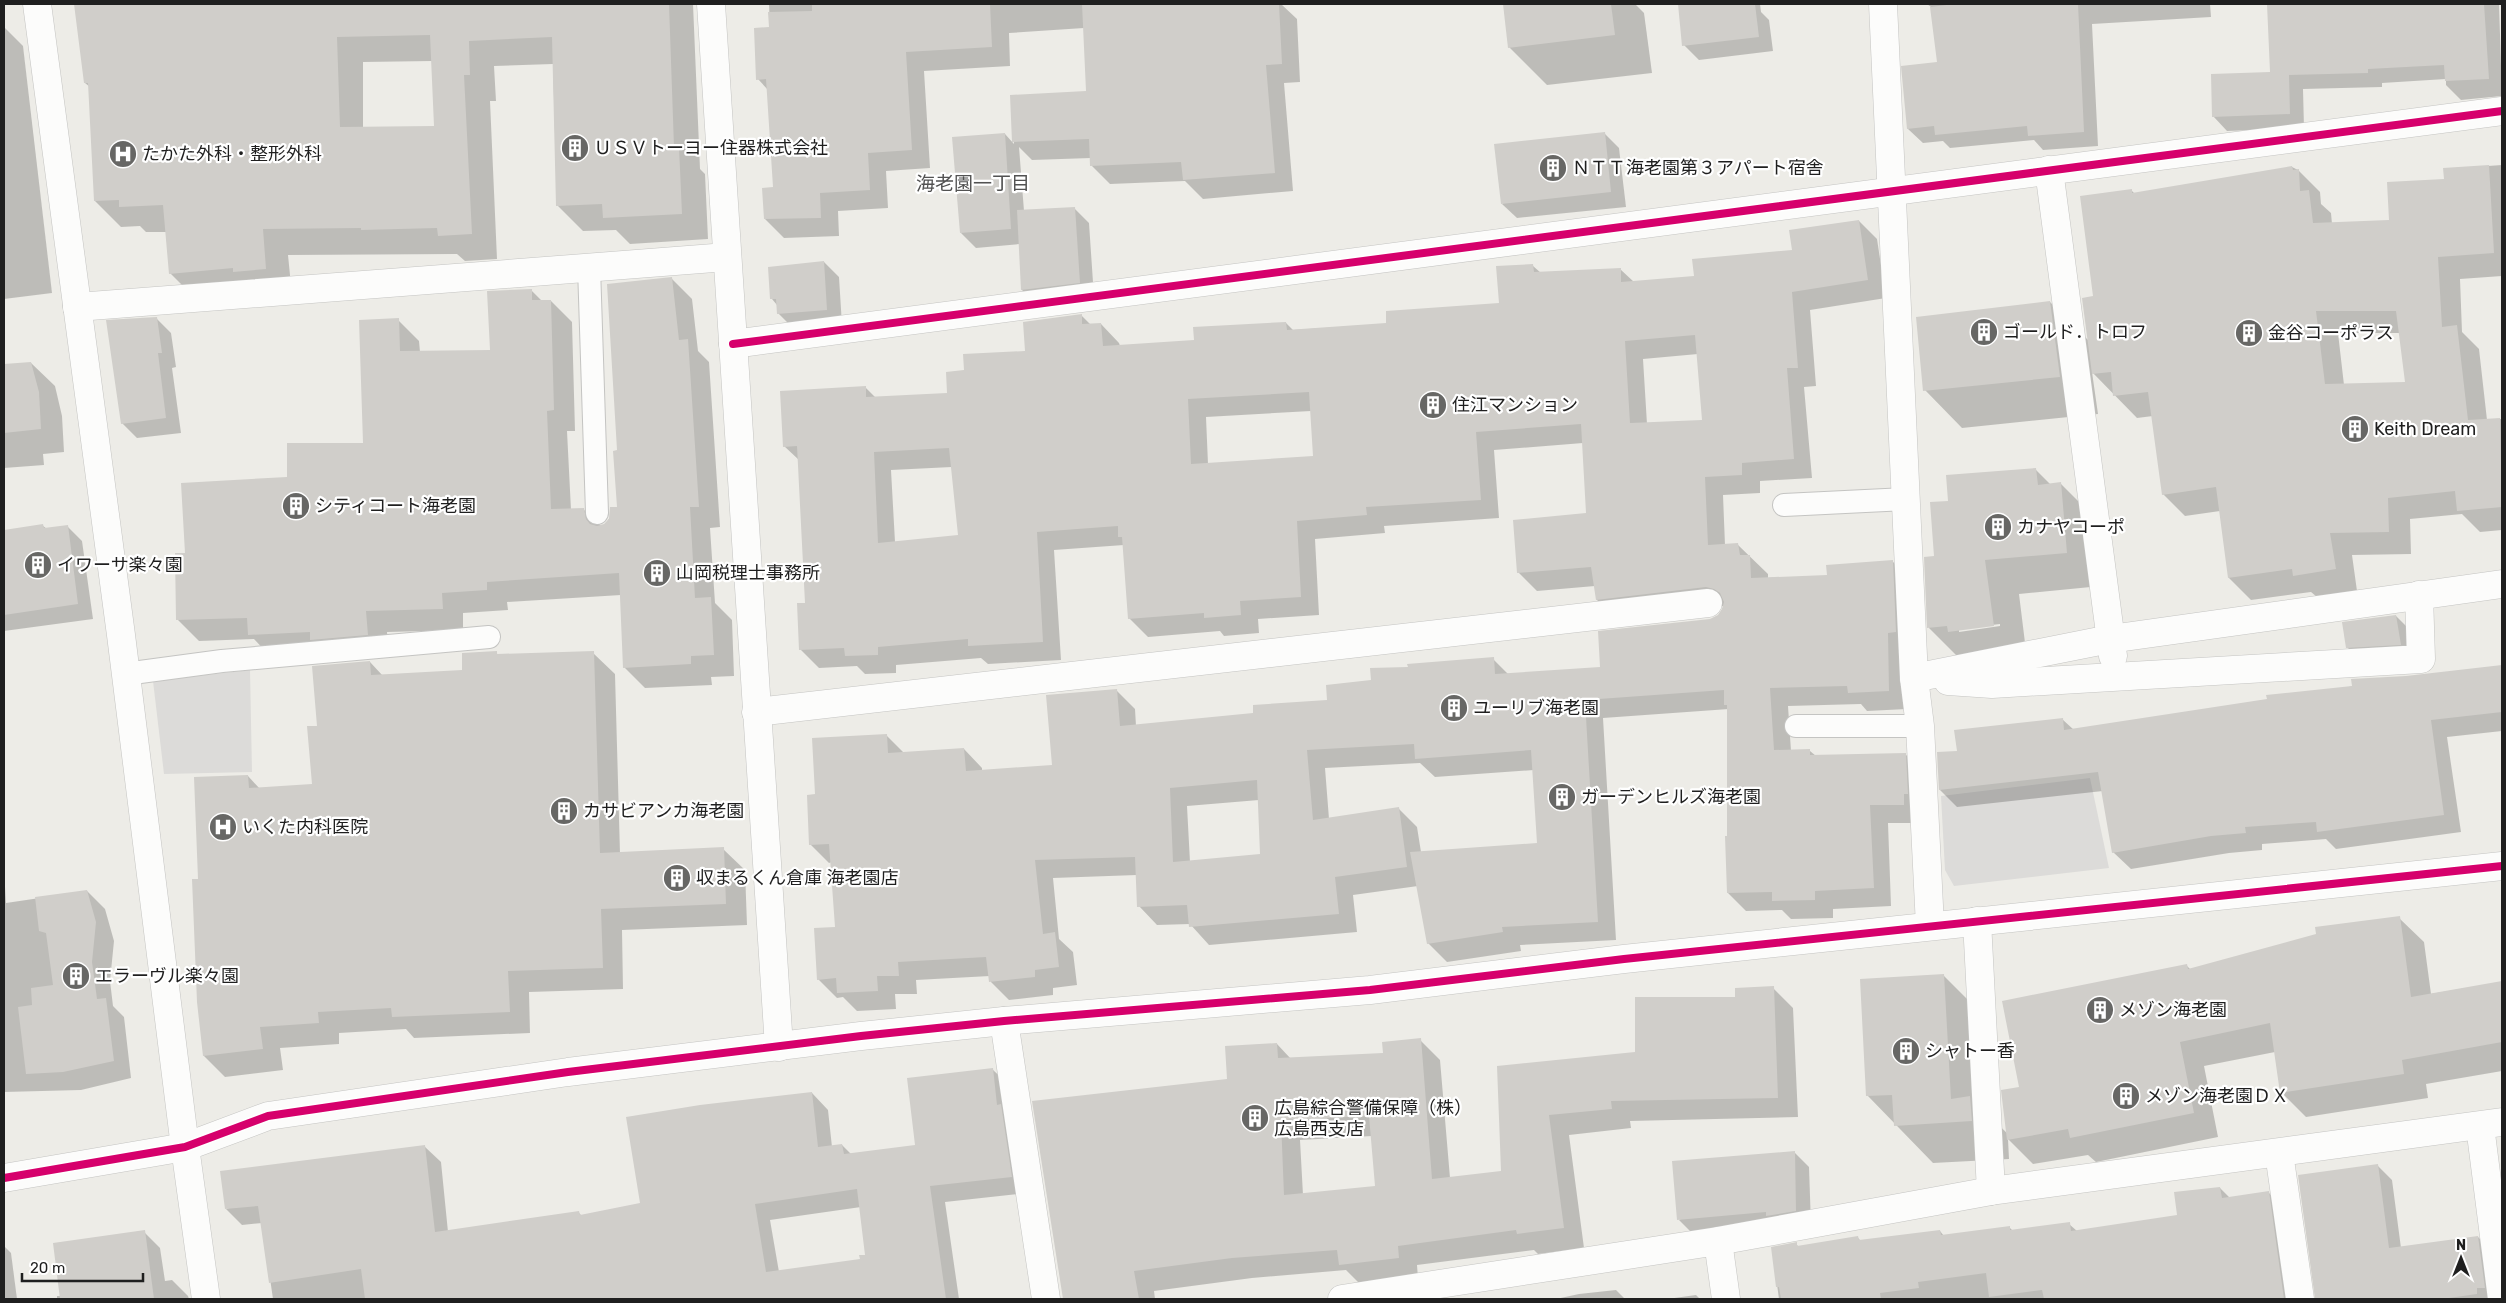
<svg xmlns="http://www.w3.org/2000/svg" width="2506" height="1303" font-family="Rubik,'Noto Sans JP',sans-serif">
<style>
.residential{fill:#dcdbd9}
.shadow{fill:#0003;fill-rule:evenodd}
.building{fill:#d0ceca;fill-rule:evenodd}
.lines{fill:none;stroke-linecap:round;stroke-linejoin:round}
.service-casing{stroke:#c4c4c2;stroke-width:24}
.minor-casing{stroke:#c4c4c2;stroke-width:29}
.tertiary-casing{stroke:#c4c4c2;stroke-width:29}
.service{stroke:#fcfcfb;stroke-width:22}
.minor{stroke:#fcfcfb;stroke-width:28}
.tertiary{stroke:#fcfcfb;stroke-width:28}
.cycleway-casing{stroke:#fff;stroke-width:11}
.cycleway{stroke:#d6006c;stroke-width:8}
.labels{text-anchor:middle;stroke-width:4.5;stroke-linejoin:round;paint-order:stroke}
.poi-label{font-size:18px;fill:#1f1f1f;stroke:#fff;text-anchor:start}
.neighbourhood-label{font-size:19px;fill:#525252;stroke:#fff}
</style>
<rect width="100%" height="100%" fill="#edece7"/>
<g class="residential">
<polygon points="250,670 252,772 164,774 153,681"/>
<polygon points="2090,778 2109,868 1954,886 1945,870 1941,796"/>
</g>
<g class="shadow">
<path d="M75,4h618l7,165 5,5 3,65 -78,5 -14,-14 -33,1 -26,-26 -4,-141 -59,2 2,35h-6l7,158 -32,2 -8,-7 -169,1 4,40 -96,4 -26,-26 -4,-41h-20l-6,-6 -19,1 -26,-26 -5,-114 -5,-4zM433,61l2,66 -72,1v-66z"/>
<polygon points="769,4 1281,4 1297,19 1300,82 1284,83 1293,191 1203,199 1185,181 1110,184 1091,165 1091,158 1032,160 1019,147 1024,211 1074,208 1089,223 1094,297 1037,305 1022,290 1020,244 976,248 961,233 1005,134 1014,144 1011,97 1088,92 1084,28 1009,33 1010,66 924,71 930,168 886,171 888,208 838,211 839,236 784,238 765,219 774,189 768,90 758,79 770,28"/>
<polygon points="1504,4 1635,4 1644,13 1652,73 1547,85 1509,47"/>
<polygon points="1679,4 1760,4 1761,12 1769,20 1773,51 1699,60 1684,45"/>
<polygon points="1927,4 2210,4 2211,17 2092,24 2098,146 2043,150 2034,140 1950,148 1943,141 1923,143 1908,129 1938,64 1931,7"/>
<polygon points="2268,4 2499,4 2502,96 2461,100 2446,85 2446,79 2382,83 2382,87 2303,89 2304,128 2227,131 2213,116 2272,73"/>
<polygon points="4,27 23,46 52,293 4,299"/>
<polygon points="1604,133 1619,148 1626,207 1517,218 1502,204"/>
<path d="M2502,165v111l-42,3 2,53 17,17 8,71 15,-1v111l-22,2 -18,-18 -52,5 1,35 -59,1 5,36 -40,6 -6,-5 -60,8 -22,-22 -9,-67 -35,5 -22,-22 -10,-78 -16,2 -45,-46 6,42 -136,14 -37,-38 125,-88 39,39 6,-43 36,-108 4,4 157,-27 6,3 22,22 1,12 10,9 1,11 58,-3 55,-41v-11zM2338,333h62l6,50 -62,2z"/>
<path d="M1859,221l18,18 9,59 -76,12 6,76 -12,1 8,91 -52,3v12l-37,2 2,50h13l30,29v4l60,-2 64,-15 19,18 -4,130 -40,2 -6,-7 -73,2 3,45h19l6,5 89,-2 19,18 -2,51h-34l3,83 -58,3v9l-42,1 -9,-9 -36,1 -18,-18 1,-184 -126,9 13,222 -96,5 1,6 -74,11 -19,-19 -10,-57 -65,9 4,37 -148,13 -19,-21 -33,1 -18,-19 -2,-31 -84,3 6,61 14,13 4,33 -24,3v7l-44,5 -18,-18 -1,-6 -74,4 1,14h-22l1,15 -39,2 -14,-14 -6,1 -19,-19 18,-50 -4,-67 -3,1 -19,-19 6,-49 70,-60 18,18 60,-4 18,19v3l71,-5 63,-76 19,19 1,17 119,-12 73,-13 81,-33 84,-9 15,15 94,-6 116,-51 6,-11 -109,12 -18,-18 -2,-14 -58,5 -19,-19 69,-58 -4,-71 -89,7 5,68 -115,8 1,7 -70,6 4,76 -61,4 1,14 -35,3 -4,-5 -72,6 -19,-19 -5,-73 -70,5 7,110 -73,4 -7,-6 -85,7v8l-31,1 -8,-8 -38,2 -19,-19 7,-45 -8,-144 -15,-14 81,-59 11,11 73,-4 16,-23 61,-19 55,-37 10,10 10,-1 18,19 1,3 75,-5 91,-18 7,7 95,-6 112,-19 33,-39 8,7 79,-4 14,13 61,-4 99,-27zM1698,354l5,67 -56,3 -4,-65zM1311,411l3,46 -106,7 -2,-47zM952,467l8,69 -65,6 -4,-72zM1420,763l15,14 99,-7 4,74 -117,8 -4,-25 -18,-18 -70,10 -4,-51zM1259,800l2,56 -71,6 -3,-56z"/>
<polygon points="824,262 839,277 842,325 793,328 778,313 777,305 772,299"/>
<polygon points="671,278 692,299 698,351 709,362 720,527 710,528 715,603 732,620 734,676 711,677 712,685 645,688 624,667 621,595 507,602 508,610 463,613 463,630 387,632 389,655 270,656 254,639 199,641 178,620 187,554 288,478 364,445 398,320 419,341 420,352 492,351 531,290 542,301 551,301 572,322 575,431 567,431 571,510 583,509 601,526 604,525 618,508 619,452"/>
<polygon points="156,318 171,333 176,367 172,368 181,433 137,438 122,423"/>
<polygon points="31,363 55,386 62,416 64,452 43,454 44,465 4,468 4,366"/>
<path d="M2035,469l16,16 10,-1 34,34 6,68 -82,8 8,65 -65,2 -33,-33 7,-71 13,-55zM2000,624v2l-41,6v-3z"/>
<polygon points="43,526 47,529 67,526 82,541 93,619 4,631 4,531"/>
<polygon points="2396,616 2411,631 2415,659 2362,662 2347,647"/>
<polygon points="496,653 499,655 593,653 615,674 620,853 723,849 745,870 747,925 622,930 623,989 529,992 530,1033 414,1038 406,1029 339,1033 339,1044 280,1048 283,1070 225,1077 204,1056 199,880 248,776 260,789 314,785 318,727 370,662 383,676 464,671"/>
<polygon points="2502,666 2502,731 2447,737 2461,832 2336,849 2326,839 2262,844 2262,850 2229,853 2131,869 2113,852 2103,791 1957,807 1940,790 1958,752 2062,719 2074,730 2406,678"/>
<polygon points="4,870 6,903 87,891 105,909 114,941 110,981 113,1006 124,1017 131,1078 81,1090 4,1092"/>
<polygon points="2399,918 2424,942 2431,994 2502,982 2502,1071 2426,1084 2428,1098 2306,1117 2281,1092 2275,1052 2204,1066 2218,1137 2096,1162 2088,1155 2033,1164 2008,1139 2009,1159 1933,1163 1867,1095 1944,976 1982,1014 1987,1114 2008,1134 2021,1088 2187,966 2191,970"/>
<path d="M1773,988l20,20 5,109 -168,4 1,7 -62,7 15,113 -46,6 -4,-4 -117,15 1,13 -58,6 -14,-14 -94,8 -98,13 1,8h-91l-18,-123 182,-96 49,-36 14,15 93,-4 36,-15 20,20 10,118 52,-6 -3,-105 137,-14 101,-55zM1372,1136l4,51 -73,8 -3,-55z"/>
<path d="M992,1069l17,16 18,108 -82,9 14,97h-686l-11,-76 -20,2 -16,-16 198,-63 17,16 7,70 131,-19 3,3 60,-12 170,-111 16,17 4,37 10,-2 9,9 65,-8zM861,1207l5,49 -5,4 -82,12 -9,-52z"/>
<polygon points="1794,1152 1809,1167 1811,1225 1694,1235 1679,1220"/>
<polygon points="2377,1165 2392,1180 2401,1248 2478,1237 2493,1252 2499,1299 2316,1299"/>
<polygon points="2220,1188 2230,1198 2268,1192 2283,1207 2296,1299 1779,1299 1772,1248 1796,1244 1799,1247 1858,1238 1861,1241 1940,1231 1944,1236 2009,1227 2013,1231 2069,1224 2077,1231 2179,1216"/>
<polygon points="144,1232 160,1248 165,1281 172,1280 188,1296 189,1299 57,1299 57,1296 61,1296"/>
<polygon points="4,1246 11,1253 17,1299 4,1299"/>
<polygon points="1616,1290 1625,1299 1556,1299 1579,1294"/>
<polygon points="1696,1295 1700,1299 1667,1299"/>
</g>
<g class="building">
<path d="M74,4h595l5,143h5l3,67 -79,4 -1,-14 -46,2 -4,-169 -83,4 1,34h-6l8,159 -34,2 -1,-8 -76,2v-2l-98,1 3,40 -33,3v-4l-64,6 -6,-69 -44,2v-7l-25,1 -6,-118h-4zM430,35l4,91 -94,1 -3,-90z"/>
<polygon points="812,4 990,4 992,47 906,52 912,150 868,153 870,190 820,193 821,218 764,219 762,188 773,187 766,79 756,80 754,28 769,27 768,12 812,11"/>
<polygon points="1082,4 1279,4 1282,64 1266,65 1275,173 1183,180 1181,162 1090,166 1089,139 1012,142 1010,95 1086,91"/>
<polygon points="1503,4 1611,4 1615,35 1508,48"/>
<polygon points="1678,4 1755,4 1759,37 1682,46"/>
<polygon points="1955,4 2078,4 2084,132 2028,136 2027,126 1935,135 1934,126 1907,129 1901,66 1937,62 1930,7"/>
<polygon points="2267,4 2484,4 2489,79 2445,81 2444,65 2368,69 2368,73 2289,75 2290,114 2212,117 2211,74 2270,72"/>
<polygon points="1605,132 1611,192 1501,204 1494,144"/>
<polygon points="1005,133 1011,229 960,233 952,137"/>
<path d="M2489,165l5,88 -56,4 4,70 15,-2 11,95 32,-2 2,89 -45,4 -2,-20 -67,7 1,34 -59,1 6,36 -43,7 -1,-7 -64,9 -12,-91 -54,8 -14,-103 -35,4 -2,-24 -19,2 -10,-76 11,-2 -13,-100 52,-7v4l160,-27 1,4 6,-1 1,22 9,-1 4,33 76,-3 -2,-38 57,-3 -1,-11zM2316,311h80l9,71 -80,2z"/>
<polygon points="1075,207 1080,283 1021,290 1017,210"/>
<path d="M1859,220l9,60 -76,12 6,76h-11l7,91 -52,4v12l-37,2 3,68 30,-2 2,12h10l1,23 76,-3 -1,-10 67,-5 3,72 -8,1 1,58 -41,2 -1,-7 -77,2 4,62 36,-1v6l96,-2 2,41h-4v11h-34l4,83 -59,3v9l-43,1v-9l-45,1 -2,-57h2v-131h-3v-15l-139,10 13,222 -96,5 1,5 -76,12 -17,-92 127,-9 -6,-93 -116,9 -1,-15 -107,6 6,70 86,-13 8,60 -72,10 4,37 -150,13 -2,-22 -50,2 -2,-50 -100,3 8,74 12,-2 4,35 -24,3v7l-46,5 -3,-25 -88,5 1,14h-22l1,15 -41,2 -1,-15 -19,2 -3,-52 21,-1 -6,-83 -20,1 -2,-50 8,-1 -3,-56 75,-4 1,19 76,-5 2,23 86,-6 -6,-70 71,-6 3,37 133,-13v-8l74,-5 -1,-15 45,-5 -1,-12 38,-1 -1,-3 87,-7 1,17 105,-7 -2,-36 112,-12 8,-4 4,-6 2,-7 -4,-9 -6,-4 -8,-2 -110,13 -5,-33 -74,6 -4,-53 73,-7 -5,-89 -105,8 5,68 -115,7 1,8 -70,6 4,76 -61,4 1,14 -37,3v-5l-76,6 -6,-82h-4v-11l-81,6 6,110 -75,4v-7l-90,8v8l-33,1 -1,-8 -45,2 -2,-47h8l-8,-157 -14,1 -3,-56 86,-5v11l81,-4 -1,-21 18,-2 -1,-16 62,-3 -2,-29 59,-8v10l19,-1 2,23 91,-6 -1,-13 93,-5 1,8 99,-7v-12l113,-8 -3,-37 37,-2 1,8 87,-4v14l73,-6 -2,-17 100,-9 -3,-20zM1695,335l7,85 -72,3 -5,-82zM1309,392l4,64 -122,8 -3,-65zM949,448l9,87 -80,8 -4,-91zM1257,780l3,74 -87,8 -3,-74z"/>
<polygon points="824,261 827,310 777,314 776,299 770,299 768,267"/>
<polygon points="672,277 679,340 688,339 699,507 690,507 695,598 711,597 714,655 691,656 691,664 623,668 619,573 487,582 487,590 442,593 443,609 366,611 368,635 310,640 310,632 248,635 247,618 176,620 175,553 185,553 181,483 287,477 287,443 363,443 359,320 399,318 400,351 490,350 487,291 532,289 532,300 551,300 554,410 547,411 551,509 584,508 586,519 590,524 597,526 604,524 609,519 610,507 617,507 613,451 617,450 607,284"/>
<polygon points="2050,301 2060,377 1923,391 1916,317"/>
<polygon points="157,317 162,353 158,353 166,418 121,424 106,320"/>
<polygon points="31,362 39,392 41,429 4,433 4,364"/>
<polygon points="2036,468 2038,485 2061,482 2067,553 1985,560 1994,626 1948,632 1947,626 1927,628 1924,557 1934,556 1930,502 1948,501 1946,475"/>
<polygon points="43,524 44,528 68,525 78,604 4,615 4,530"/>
<polygon points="2396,615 2401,645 2346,648 2342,622"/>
<polygon points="497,651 497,654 594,651 600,853 724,847 726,904 601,909 603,968 508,971 510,1012 392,1017 391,1008 318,1012 319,1023 260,1027 263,1049 203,1056 197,1002 192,879 198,879 194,777 248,775 249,788 312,784 307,726 317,726 312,666 370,661 371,675 462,670 462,653"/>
<polygon points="2502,665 2502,712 2431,720 2444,815 2317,832 2316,822 2245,827 2246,833 2211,836 2112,853 2098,772 1939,790 1937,752 1957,751 1954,730 2063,718 2064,730 2267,699 2266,695 2352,686 2351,679 2406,676"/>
<polygon points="87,890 96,922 92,962 97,999 106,998 114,1061 63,1072 26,1074 18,1007 32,1005 31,988 53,985 46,933 39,931 35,897"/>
<polygon points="2400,916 2411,997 2502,981 2502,1042 2402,1060 2404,1074 2280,1093 2270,1023 2180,1042 2194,1113 2070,1138 2068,1129 2007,1140 2001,1090 2019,1087 2002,1001 2187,964 2188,969 2316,934 2315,927"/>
<polygon points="1944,974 1951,1099 1970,1096 1972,1121 1894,1126 1892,1095 1866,1096 1860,979"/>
<path d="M1774,986l4,112 -167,3 1,8 -63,6 15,113 -47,6 -1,-4 -118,16 1,12 -60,7 -2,-15 -105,8 -98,13 5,28h-76l-31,-198 195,-22 -2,-33 52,-3 1,15 105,-5 -1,-11 39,-4 11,141 69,-8 -4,-105 138,-14v-55h100v-9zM1369,1116l6,70 -91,9 -3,-75z"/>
<path d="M993,1068l4,37 4,-1 11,73 -82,9 16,113h-581l-4,-30 -92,14 -11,-77 -33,3 -5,-38 205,-26 10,87 144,-21 1,4 60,-12 -14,-86 74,-12 112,-13 6,55 24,-3 2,10 71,-9 -8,-67zM857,1189l8,66h-6l1,4 -94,13 -11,-68z"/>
<polygon points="1795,1151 1796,1211 1766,1216 1766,1212 1677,1220 1672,1161"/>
<polygon points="2378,1164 2389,1248 2478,1236 2485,1288 2477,1288 2477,1294 2442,1299 2315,1299 2298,1175"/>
<polygon points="2220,1187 2222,1198 2269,1191 2284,1299 2044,1299 2042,1290 1989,1297 1986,1273 1918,1282 1919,1288 1880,1293 1881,1299 1781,1299 1779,1287 1776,1287 1771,1247 1797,1242 1797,1246 1858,1236 1859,1240 1940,1230 1941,1235 2010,1226 2010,1230 2070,1222 2071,1231 2177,1215 2174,1192"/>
<polygon points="145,1230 154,1299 60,1299 53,1243"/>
</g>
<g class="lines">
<defs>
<g id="service">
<polyline points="589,267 597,513"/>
<polyline points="1784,505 1906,499"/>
<polyline points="125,674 222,661 489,637"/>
<polyline points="1796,726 1920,726"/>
</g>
<g id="minor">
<polyline points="1883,4 1914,678 1920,726 1930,926"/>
<polyline points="2049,170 2113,656"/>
<polyline points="77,307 727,257"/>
<polyline points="1914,678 2110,639 2502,584"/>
<polyline points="1948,681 1992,684 2421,659 2419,595"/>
<polyline points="756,712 1708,603"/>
<polyline points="1977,921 1991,1191"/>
<polyline points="1004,1021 1046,1299"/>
<polyline points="2480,1126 2502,1299"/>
<polyline points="185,1147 206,1299"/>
<polyline points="2279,1153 2300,1299"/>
<polyline points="1718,1241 1726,1299"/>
<polyline points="1342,1299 1718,1241 1991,1191 2502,1122"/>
</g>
<g id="tertiary">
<polyline points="37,4 121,635 185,1147"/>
<polyline points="711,4 779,1047"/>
<polyline points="733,344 2502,111"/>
<polyline points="4,1178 185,1147 268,1116 568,1072 861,1036 1004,1021 1370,990 1624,959 2502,866"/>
</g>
</defs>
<use href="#service" class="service-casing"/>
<use href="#minor" class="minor-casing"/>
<use href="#tertiary" class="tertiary-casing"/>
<use href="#service" class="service"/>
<use href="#minor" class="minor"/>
<use href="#tertiary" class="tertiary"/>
<defs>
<g id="cycleway">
<polyline points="733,344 2502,111"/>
<polyline points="4,1178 185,1147 268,1116 568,1072 861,1036 1004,1021 1370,990 1624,959 2502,866"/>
</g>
</defs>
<use href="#cycleway" class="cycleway-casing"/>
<use href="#cycleway" class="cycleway"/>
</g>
<defs>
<symbol id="building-disc" viewBox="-11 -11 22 22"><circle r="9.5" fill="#676765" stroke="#fff"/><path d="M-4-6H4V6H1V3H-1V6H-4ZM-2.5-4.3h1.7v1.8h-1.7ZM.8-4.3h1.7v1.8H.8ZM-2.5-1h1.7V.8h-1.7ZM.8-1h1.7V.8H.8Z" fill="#fff"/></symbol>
<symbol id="hospital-disc" viewBox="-11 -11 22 22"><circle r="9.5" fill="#676765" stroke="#fff"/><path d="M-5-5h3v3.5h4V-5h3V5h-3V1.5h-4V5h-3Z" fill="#fff"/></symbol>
</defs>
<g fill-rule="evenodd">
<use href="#building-disc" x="559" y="132" width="32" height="32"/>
<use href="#hospital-disc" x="107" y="138" width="32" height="32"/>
<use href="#building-disc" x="1537" y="152" width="32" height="32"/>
<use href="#building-disc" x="1968" y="316" width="32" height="32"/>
<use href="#building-disc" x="2233" y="317" width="32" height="32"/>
<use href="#building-disc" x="1417" y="389" width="32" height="32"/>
<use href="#building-disc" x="2339" y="413" width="32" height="32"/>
<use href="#building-disc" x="280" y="490" width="32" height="32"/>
<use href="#building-disc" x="1982" y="511" width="32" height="32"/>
<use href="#building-disc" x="22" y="549" width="32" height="32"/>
<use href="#building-disc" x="641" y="557" width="32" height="32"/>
<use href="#building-disc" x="1438" y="692" width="32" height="32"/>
<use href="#building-disc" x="1546" y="781" width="32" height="32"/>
<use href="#building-disc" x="548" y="795" width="32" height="32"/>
<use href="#hospital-disc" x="207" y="811" width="32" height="32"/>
<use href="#building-disc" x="661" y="862" width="32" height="32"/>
<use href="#building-disc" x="60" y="960" width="32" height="32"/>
<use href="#building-disc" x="2084" y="994" width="32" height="32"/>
<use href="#building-disc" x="1890" y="1035" width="32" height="32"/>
<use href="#building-disc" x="2110" y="1080" width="32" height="32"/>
<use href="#building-disc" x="1239" y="1102" width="32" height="32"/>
</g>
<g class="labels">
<g class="poi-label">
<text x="594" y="154">ＵＳＶトーヨー住器株式会社</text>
<text x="142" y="160">たかた外科・整形外科</text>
<text x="1572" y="174">ＮＴＴ海老園第３アパート宿舎</text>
<text x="2003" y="338">ゴールド．トロフ</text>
<text x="2268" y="339">金谷コーポラス</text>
<text x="1452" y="411">住江マンション</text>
<text x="2374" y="435">Keith Dream</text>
<text x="315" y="512">シティコート海老園</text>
<text x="2017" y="533">カナヤコーポ</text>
<text x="57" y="571">イワーサ楽々園</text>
<text x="676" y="579">山岡税理士事務所</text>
<text x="1473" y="714">ユーリブ海老園</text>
<text x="1581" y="803">ガーデンヒルズ海老園</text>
<text x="583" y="817">カサビアンカ海老園</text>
<text x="242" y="833">いくた内科医院</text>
<text x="696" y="884">収まるくん倉庫 海老園店</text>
<text x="95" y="982">エラーヴル楽々園</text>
<text x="2119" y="1016">メゾン海老園</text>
<text x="1925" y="1057">シャトー香</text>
<text x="2145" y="1102">メゾン海老園ＤＸ</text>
<text x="1274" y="1114">広島綜合警備保障（株）<tspan x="1274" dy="21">広島西支店</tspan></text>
</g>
<g class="neighbourhood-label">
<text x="973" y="190">海老園一丁目</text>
</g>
</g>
<rect width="2506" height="1303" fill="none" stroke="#1f1f1f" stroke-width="10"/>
<g transform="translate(2461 1258)" stroke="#ffffff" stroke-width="4" paint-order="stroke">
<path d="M0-4L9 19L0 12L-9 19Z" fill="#1f1f1f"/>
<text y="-8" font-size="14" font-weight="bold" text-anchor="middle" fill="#1f1f1f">N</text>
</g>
<path d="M22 1273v8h121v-8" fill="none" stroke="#1f1f1f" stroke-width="2.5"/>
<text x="30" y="1273" font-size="15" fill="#1f1f1f" stroke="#ffffff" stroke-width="4" paint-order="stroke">20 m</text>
</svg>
